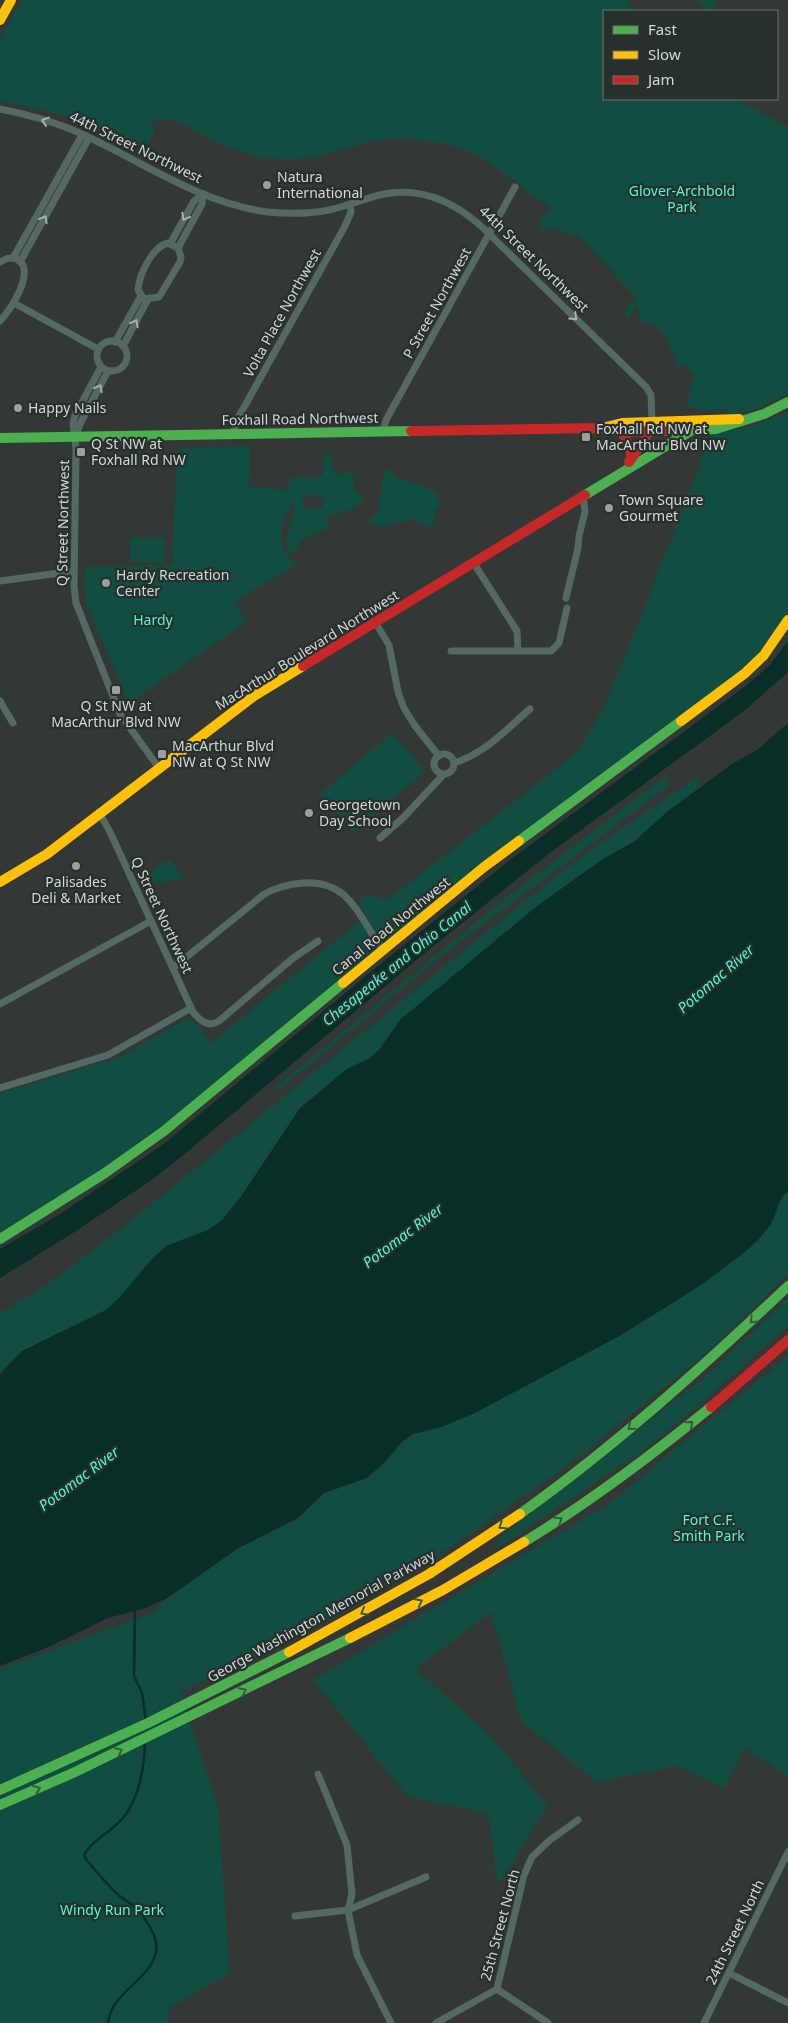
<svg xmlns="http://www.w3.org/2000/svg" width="788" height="2023" font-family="'Noto Sans',sans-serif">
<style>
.green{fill:#114e41;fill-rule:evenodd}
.water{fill:#082e27}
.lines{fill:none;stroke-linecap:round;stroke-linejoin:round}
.stream{stroke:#082e27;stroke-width:2.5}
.street{stroke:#546964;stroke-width:7}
.fast{stroke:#4caf50;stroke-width:10}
.slow{stroke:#ffc107;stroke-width:10}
.jam{stroke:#c62828;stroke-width:10}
.oneway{stroke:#a7b1ae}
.oneway2{stroke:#345c39}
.poi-dot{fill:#9ba09e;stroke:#27302d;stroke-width:2}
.labels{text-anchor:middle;stroke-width:4.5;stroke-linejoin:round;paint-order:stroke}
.street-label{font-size:14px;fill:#d3d8d6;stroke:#27302d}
.poi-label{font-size:14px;fill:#d3d8d6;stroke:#27302d;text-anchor:start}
.park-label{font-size:14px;fill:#4efad4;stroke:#27302d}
.water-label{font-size:15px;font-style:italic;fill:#4cf8d3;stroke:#27302d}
</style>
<rect width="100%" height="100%" fill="#333836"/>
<g class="green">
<path d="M22,0h606l7,11h-31v88h132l52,28v266c-20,12 -39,20 -62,22l2,-6 -28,2 -10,-5 -4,1 8,-33 -9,-8 -8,-1c-1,-8 -3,-10 -7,-18 -8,-13 -8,-23 -28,-24l-3,-7v-10h-2l-8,12 -3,-1 -1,-5 4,-7 6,-4v-5l-16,-16 -4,-6 -37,-38h-4l-22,-8 -8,4 -5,-2 1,-12 7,-5 3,-6 -17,-12 -8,-1v-6l-46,-32 -35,-13 -43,-5 -32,4 -57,16 -24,2 -29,-3 -25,-8 -18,-7 -43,-23 -22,2 4,11 -9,16 -4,2 -13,-4 -63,-30 -66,-15v-62z"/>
<polygon points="696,0 717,0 713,11 700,11 704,4"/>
<path d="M788,412v200l-35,49 -585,462 -51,37 -117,72v-139l117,-35 74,-41 20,26 156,-128 -7,-9 1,-8 4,-2 25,2 170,-132 18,-15 27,-46 51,-126v-4l18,-41 37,-101c28,-3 52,-9 77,-21z"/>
<path d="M250,446l-1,41 40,3 -1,-7 5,-6 21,1 9,-3v-19l5,-4 2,1 4,15 5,7 12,-3 2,2c1,10 -1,17 9,21l2,6 -16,10 -21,4 -1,3 4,8 -2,2 -27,12 -4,10 -6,4 -3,-2c-7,-17 10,-34 5,-50 -12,21 -21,46 4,62l-62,37 11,21 -117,81 -43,-99 -2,-37 88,-2 5,-116zM308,495l14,2 1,11h-20l-1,-10 5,-1z"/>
<polygon points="387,468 397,477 433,490 438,497 440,505 435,512 433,526 429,528 413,519 383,527 370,523 369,521 378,512 383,477"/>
<polygon points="130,538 165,538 165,563 130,562"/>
<polygon points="392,733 425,772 354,832 320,794"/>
<polygon points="664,777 667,778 669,784 666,788 445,953 281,1088 275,1091 274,1090 276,1087 498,904"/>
<polygon points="695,778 699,780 699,788 668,811 635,841 603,859 537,907 488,946 459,973 400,1020 379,1050 368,1059 347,1069 300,1108 240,1198 222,1220 208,1230 166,1246 152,1259 119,1298 106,1310 22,1351 0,1373 0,1313 36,1292 76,1263 142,1212 514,910 594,848"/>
<polygon points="169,859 185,879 154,883 151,876 156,868"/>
<path d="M788,1191v83l-86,83 -130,105 -115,81 -133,81 -144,68 38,114 12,167 -61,35 -1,15h-168v-354l154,-57 12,-13 71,-50 61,-31 26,-25 43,-15 17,-15 18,-21 11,-8 28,-7c105,-54 214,-103 306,-177 9,-7 17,-16 23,-26 7,-11 8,-24 18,-33z"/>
<polygon points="788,1298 788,1326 717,1389 647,1448 494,1550 502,1536 710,1373"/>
<polygon points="788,1356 788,1776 745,1748 724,1788 678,1766 597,1782 521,1721 491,1612 415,1669 488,1733 547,1806 498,1886 488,1813 408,1797 313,1680 609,1504"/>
</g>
<g class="water">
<polygon points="788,641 788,672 744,711 551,852 432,947 176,1161 150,1181 73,1233 0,1278 0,1249 60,1214 165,1143 373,970 510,860 747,685 769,666"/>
<polygon points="788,723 788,1191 782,1197 771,1224 759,1239 746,1251 704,1283 623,1334 475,1413 441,1427 413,1434 402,1442 384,1463 367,1478 324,1493 298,1518 237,1549 166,1599 145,1608 108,1618 51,1646 0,1666 0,1374 22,1351 106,1310 119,1298 152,1259 166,1246 208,1230 222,1220 240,1198 300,1108 347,1069 368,1059 379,1050 400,1020 537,906 603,859 635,841 668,811 732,764 757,750"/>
</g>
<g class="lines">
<g class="stream">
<polyline points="135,1607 134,1676 142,1693 146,1721"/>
<path d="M108,2023c3,-39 72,-52 40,-99 -4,-5 -7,-12 -11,-16 -5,-4 -11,-7 -16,-11 -6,-4 -36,-37 -37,-42 8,-14 21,-20 32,-30 22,-19 28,-55 29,-83"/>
</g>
<g class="street">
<path d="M0,109c25,5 50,12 73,21 65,28 124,73 195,82 20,2 41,2 61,-2 19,-4 36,-12 55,-16 37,-7 70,8 97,32l165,161 5,8 1,27"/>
<path d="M168,243l10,5 3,9 -1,5 -21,35 -15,2 -6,-9c1,-15 14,-43 30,-47z"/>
<polyline points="170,244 194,201 203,194"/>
<polyline points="178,248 202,204 203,194"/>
<polyline points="13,258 82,135"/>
<path d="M0,262c6,-4 12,-6 19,-2 16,13 -9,51 -19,61"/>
<polyline points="20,262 89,138"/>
<polyline points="14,303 98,349"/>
<circle cx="112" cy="356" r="15"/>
<polyline points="115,342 141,296"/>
<polyline points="123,346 148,299"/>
<polyline points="101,367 75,415 73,424 76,448 74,586 76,603 120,714 159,768"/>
<polyline points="383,432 386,420 515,187"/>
<polyline points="76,434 82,420 108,371"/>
<polyline points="233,434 238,418 345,226 351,212 350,204"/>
<polyline points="473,562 517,631 518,650"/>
<polyline points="0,581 74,571"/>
<polyline points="566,598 578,548 579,536 585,512 583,496"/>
<polyline points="375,622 389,645 398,692 404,708 415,726 439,756"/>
<polyline points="451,651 551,651 559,643 567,608"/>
<polyline points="0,701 13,723"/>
<circle cx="444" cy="764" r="10"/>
<path d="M454,763c31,-10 52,-33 76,-54"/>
<path d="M100,814l10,18 83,180c7,9 16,16 26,9l73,-62 26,-18"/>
<polyline points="380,838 403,818 443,775"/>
<path d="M173,968l90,-73c13,-8 25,-11 40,-12 48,-3 55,34 80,67"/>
<polyline points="0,1004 151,921"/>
<polyline points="0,1088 108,1055 191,1008"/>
<polyline points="318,1774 347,1845 352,1894 348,1910 357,1955 391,2023"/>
<polyline points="295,1916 348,1910 426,1877"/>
<polyline points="729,1973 788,2003"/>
<polyline points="497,1989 548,2023"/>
<polyline points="436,2023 497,1989 524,1875 532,1857 550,1840 578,1820"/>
<polyline points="704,2023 788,1852"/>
</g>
<g class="fast">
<polyline points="664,431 716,429 764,414 788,402"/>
<polyline points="0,438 411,431"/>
<polyline points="585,495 694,429"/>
<polyline points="519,841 681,721"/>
<polyline points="0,1239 105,1173 164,1131 343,983"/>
<path d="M520,1514c95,-68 183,-147 268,-228"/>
<path d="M524,1542c66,-40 128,-87 187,-135"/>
<polyline points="0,1790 148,1723 289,1652"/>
<polyline points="0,1805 75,1772 350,1638"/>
</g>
<g class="slow">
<polyline points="0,20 11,0"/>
<polyline points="606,427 622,423 739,419"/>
<polyline points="681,721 744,674 764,655 788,620"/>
<polyline points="0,882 47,854 254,696 303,666"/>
<polyline points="343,983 484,867 519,841"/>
<polyline points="350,1638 443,1590 524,1542"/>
<polyline points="289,1652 429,1574 520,1514"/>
</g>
<g class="jam">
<polyline points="411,431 600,428 622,432 664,431"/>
<polyline points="622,432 629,446 632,458"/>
<polyline points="629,462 645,439 651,426"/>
<polyline points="303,666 585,495"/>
<polyline points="711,1407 788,1340"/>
</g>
</g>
<defs><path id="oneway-chevron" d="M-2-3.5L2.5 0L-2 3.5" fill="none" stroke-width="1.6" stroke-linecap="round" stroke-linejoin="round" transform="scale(1.25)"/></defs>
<g class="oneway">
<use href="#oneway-chevron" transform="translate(45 121) rotate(-162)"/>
<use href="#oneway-chevron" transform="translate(185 217) rotate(119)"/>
<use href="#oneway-chevron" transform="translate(44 219) rotate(-61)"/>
<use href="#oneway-chevron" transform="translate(574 317) rotate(44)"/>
<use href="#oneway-chevron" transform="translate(135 323) rotate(-61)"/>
<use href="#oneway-chevron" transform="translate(99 388) rotate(-61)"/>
</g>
<g class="oneway2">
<use href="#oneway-chevron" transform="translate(753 1320) rotate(136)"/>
<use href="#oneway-chevron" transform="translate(690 1424) rotate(-40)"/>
<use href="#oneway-chevron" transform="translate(631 1427) rotate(141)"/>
<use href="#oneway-chevron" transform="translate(559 1520) rotate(-35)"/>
<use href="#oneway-chevron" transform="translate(502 1526) rotate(146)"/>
<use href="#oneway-chevron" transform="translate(419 1602) rotate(-27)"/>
<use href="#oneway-chevron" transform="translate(364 1612) rotate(152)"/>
<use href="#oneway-chevron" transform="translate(243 1691) rotate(-26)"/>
<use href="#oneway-chevron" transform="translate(119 1751) rotate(-26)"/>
<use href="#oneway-chevron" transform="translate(37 1789) rotate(-23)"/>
</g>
<g class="poi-dot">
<circle cx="267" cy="185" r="5"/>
<circle cx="18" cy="408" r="5"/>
<rect x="581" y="432" width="10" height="10" rx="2.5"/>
<rect x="76" y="447" width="10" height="10" rx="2.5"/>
<circle cx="609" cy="508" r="5"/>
<circle cx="106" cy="583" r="5"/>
<rect x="111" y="685" width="10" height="10" rx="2.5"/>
<rect x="157" y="749" width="10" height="10" rx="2.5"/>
<circle cx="309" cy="813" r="5"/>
<circle cx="76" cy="866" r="5"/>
</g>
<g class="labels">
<g class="street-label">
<text transform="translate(136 147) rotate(26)" y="5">44th Street Northwest</text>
<text transform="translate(534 259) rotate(44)" y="5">44th Street Northwest</text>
<text transform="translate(437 303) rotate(-61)" y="5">P Street Northwest</text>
<text transform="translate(282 313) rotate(-61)" y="5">Volta Place Northwest</text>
<text transform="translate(300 419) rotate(-1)" y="5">Foxhall Road Northwest</text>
<text transform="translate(63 523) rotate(-89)" y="5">Q Street Northwest</text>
<text transform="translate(307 650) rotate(-32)" y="5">MacArthur Boulevard Northwest</text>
<text transform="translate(162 915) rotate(65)" y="5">Q Street Northwest</text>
<text transform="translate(391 926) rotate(-39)" y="5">Canal Road Northwest</text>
<text transform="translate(321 1616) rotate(-29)" y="5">George Washington Memorial Parkway</text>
<text transform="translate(500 1925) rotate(-75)" y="5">25th Street North</text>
<text transform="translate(735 1932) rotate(-64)" y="5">24th Street North</text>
</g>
<g class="poi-label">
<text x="277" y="182">Natura<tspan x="277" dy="16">International</tspan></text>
<text x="28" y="413">Happy Nails</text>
<text x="596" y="434">Foxhall Rd NW at<tspan x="596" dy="16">MacArthur Blvd NW</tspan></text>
<text x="91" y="449">Q St NW at<tspan x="91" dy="16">Foxhall Rd NW</tspan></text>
<text x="619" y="505">Town Square<tspan x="619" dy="16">Gourmet</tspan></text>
<text x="116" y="580">Hardy Recreation<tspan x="116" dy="16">Center</tspan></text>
<text x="116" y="711" text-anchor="middle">Q St NW at<tspan x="116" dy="16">MacArthur Blvd NW</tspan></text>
<text x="172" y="751">MacArthur Blvd<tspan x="172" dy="16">NW at Q St NW</tspan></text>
<text x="319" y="810">Georgetown<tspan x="319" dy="16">Day School</tspan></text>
<text x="76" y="887" text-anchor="middle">Palisades<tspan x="76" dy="16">Deli &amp; Market</tspan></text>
</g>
<g class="park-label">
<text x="682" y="196">Glover-Archbold<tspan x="682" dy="16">Park</tspan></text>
<text x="153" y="625">Hardy</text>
<text x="709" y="1525">Fort C.F.<tspan x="709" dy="16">Smith Park</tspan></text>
<text x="112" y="1915">Windy Run Park</text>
</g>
<g class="water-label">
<text transform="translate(397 964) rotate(-39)" y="5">Chesapeake and Ohio Canal</text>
<text transform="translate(716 979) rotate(-41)" y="5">Potomac River</text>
<text transform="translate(403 1236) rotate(-37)" y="5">Potomac River</text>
<text transform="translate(79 1479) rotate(-37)" y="5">Potomac River</text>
</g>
</g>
<rect x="603" y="10" width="175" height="90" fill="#27302d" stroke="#6c7371"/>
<rect x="613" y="26" width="25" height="8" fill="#4caf50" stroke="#6c7371"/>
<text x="648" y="35" font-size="15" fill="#d3d8d6">Fast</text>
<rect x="613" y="51" width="25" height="8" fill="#ffc107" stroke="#6c7371"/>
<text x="648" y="60" font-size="15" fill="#d3d8d6">Slow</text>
<rect x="613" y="76" width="25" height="8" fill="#c62828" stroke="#6c7371"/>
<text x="648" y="85" font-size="15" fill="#d3d8d6">Jam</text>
</svg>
